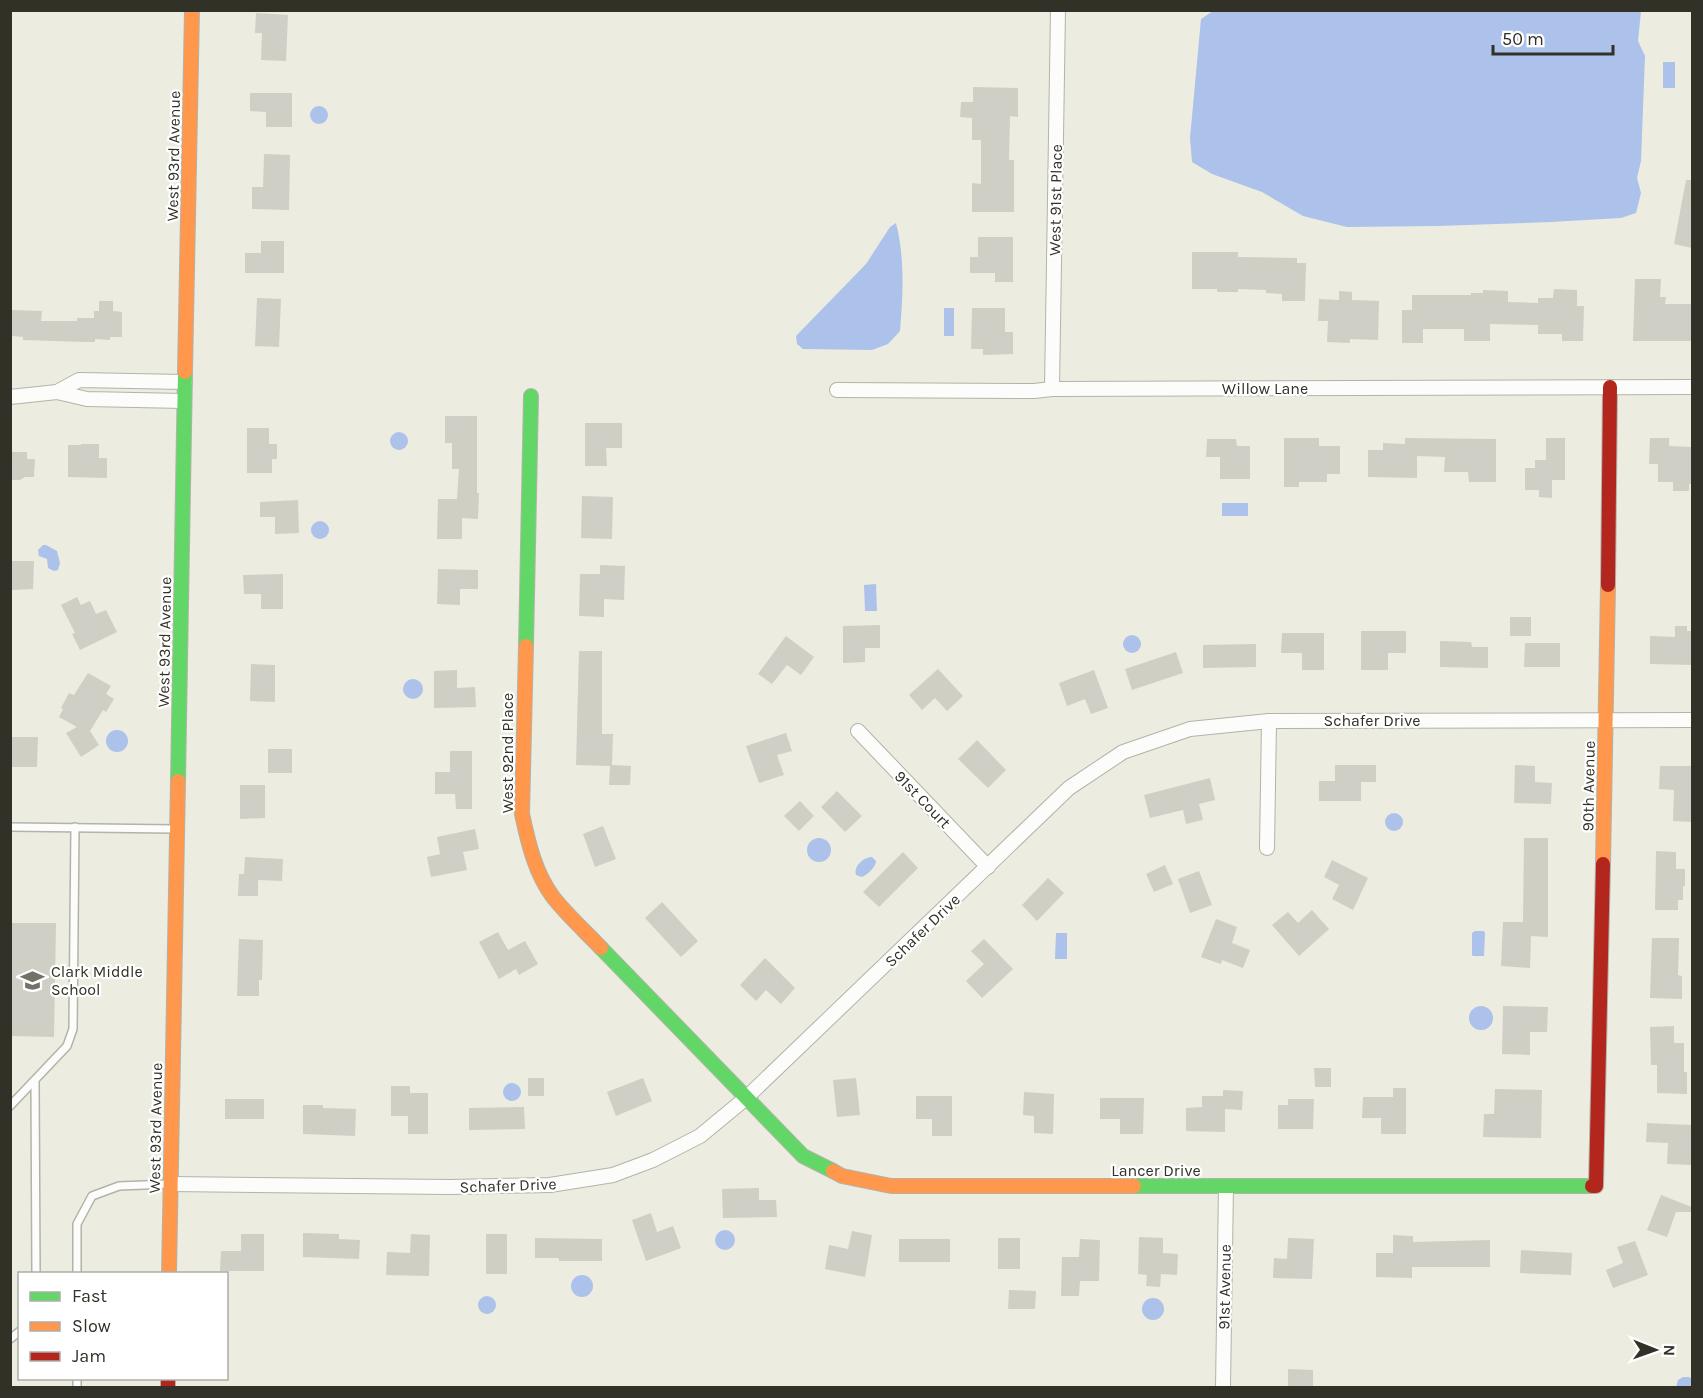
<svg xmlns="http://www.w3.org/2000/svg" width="1703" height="1398" font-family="Karla,sans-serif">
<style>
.water{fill:#acc2ea}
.building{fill:#cfcfc6}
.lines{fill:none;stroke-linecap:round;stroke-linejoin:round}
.lane-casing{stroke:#b3b3aa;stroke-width:10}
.street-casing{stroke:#b3b3aa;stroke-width:16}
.fast-casing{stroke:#b3b3aa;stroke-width:16}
.slow-casing{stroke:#b3b3aa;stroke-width:16}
.jam-casing{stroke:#b3b3aa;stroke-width:16}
.lane{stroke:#fcfcfa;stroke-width:7}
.street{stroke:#fcfcfa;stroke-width:14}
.fast{stroke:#63d668;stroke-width:14}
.slow{stroke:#ff974d;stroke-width:14}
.jam{stroke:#b3261e;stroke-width:14}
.labels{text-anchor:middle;stroke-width:4.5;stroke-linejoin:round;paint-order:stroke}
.street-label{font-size:16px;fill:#313128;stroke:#fff}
.poi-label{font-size:16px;fill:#313128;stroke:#fff;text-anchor:start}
</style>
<rect width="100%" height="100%" fill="#edece0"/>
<g class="water">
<polygon points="1213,11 1641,11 1638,41 1645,56 1641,161 1637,178 1641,193 1636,213 1621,218 1551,222 1437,226 1347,227 1303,216 1262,192 1212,174 1192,162 1190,138 1201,19"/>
<rect x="1663" y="62" width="12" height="26"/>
<circle cx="319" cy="115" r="9"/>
<path d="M896,223c9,34 7,74 4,108l-12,13 -16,6 -69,-1 -6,-5 -1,-8 70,-72 24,-37z"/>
<rect x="944" y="308" width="10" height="28"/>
<circle cx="399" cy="441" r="9"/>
<rect x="1222" y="503" width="26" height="13"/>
<circle cx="320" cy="530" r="9"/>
<polygon points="43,545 46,545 57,551 60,563 58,570 54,571 48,568 47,559 39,556 38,550"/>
<polygon points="876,584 877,611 865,611 864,585"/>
<circle cx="1132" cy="644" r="9"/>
<circle cx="413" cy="689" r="10"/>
<circle cx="117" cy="741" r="11"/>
<circle cx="1394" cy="822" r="9"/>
<circle cx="819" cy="850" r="12"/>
<path d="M872,857l4,4c0,6 -9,14 -14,16l-6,-2c-3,-9 8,-18 16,-18z"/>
<polygon points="1475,931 1484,931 1485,933 1484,956 1473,956 1472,955 1472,933"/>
<polygon points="1056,933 1067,933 1067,959 1055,959"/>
<circle cx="1481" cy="1018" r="12"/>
<circle cx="512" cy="1092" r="9"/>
<circle cx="725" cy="1240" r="10"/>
<circle cx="582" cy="1286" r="11"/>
<circle cx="487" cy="1305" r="9"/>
<circle cx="1153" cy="1309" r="11"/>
<polygon points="1683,1377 1689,1377 1692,1379 1692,1387 1676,1387 1678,1380"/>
</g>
<g class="building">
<polygon points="256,13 288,15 286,61 261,60 262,33 255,33"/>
<polygon points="973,87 1018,88 1018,117 1010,116 1009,160 1014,160 1014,212 972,212 972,183 981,184 981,140 972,140 972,118 960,117 961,102 973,102"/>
<polygon points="250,93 292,93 292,127 266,127 266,112 250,111"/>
<polygon points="264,154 290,155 289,210 252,209 252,187 263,187"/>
<polygon points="1686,180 1692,180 1692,248 1674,244"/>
<polygon points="978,237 1013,237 1013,282 995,282 995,273 970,273 970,257 978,257"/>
<polygon points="261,241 284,241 284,273 245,273 245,253 261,253"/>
<polygon points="1192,252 1238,252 1238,257 1297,258 1297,263 1306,263 1305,301 1282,301 1282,294 1266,293 1266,290 1238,289 1238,292 1217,292 1217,289 1192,289"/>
<polygon points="1635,279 1661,279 1660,297 1666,297 1665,304 1692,304 1692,341 1633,341"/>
<polygon points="1554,289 1577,290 1577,306 1584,306 1583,341 1562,341 1562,334 1538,334 1538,325 1490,324 1490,341 1464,341 1464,329 1423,329 1423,343 1402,343 1402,310 1412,310 1412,295 1471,295 1471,293 1483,293 1483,290 1508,291 1508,302 1538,303 1538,298 1553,298"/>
<polygon points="1339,291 1352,292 1352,300 1379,301 1378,340 1350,339 1350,343 1327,342 1328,321 1318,321 1319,299 1339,300"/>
<polygon points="257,298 281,299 279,347 255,346"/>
<polygon points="99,301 113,301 113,311 122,312 122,337 110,337 110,340 95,339 95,342 85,342 23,340 23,337 12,336 12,310 42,311 41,321 77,321 77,318 94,318 94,311 99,311"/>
<polygon points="972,308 1005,308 1005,332 1013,332 1013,354 983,355 983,349 971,349"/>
<polygon points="445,416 477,416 477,493 479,493 478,519 462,518 462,539 437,539 438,499 457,499 459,469 452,469 452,443 445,443"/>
<polygon points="585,423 622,423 622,448 606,448 607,466 585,466"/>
<polygon points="247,428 269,428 269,444 277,444 277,459 272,459 272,473 247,473"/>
<polygon points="1284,438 1319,438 1319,446 1340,446 1340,474 1327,474 1327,482 1299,482 1299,487 1284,487"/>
<polygon points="1405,438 1496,439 1496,482 1469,482 1468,472 1444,472 1445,457 1417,456 1417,478 1368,477 1368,450 1383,450 1383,443 1405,444"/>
<polygon points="1546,438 1565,438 1565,480 1552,480 1552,498 1539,497 1539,490 1525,490 1525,468 1535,468 1535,460 1546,460"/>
<polygon points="1650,438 1669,438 1669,446 1692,447 1692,484 1689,484 1689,491 1673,491 1673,482 1658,482 1658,464 1649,464"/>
<polygon points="1207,439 1236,439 1237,446 1250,446 1250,479 1220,479 1220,457 1206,457"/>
<polygon points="81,444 99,444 99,458 107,458 107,478 68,477 68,445 81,445"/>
<polygon points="10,452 27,452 27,459 35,459 34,477 25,477 20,480 10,480"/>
<polygon points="582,496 613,497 612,539 581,538"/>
<polygon points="298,500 299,533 275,534 275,517 260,517 260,502"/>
<polygon points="10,561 34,561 33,589 13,590 10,589"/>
<polygon points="600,565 625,566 624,600 604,599 604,617 579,616 580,574 600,574"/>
<polygon points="438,569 478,570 478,589 460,589 460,605 437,604"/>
<polygon points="283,574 283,609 261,609 261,594 244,594 243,575"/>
<polygon points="77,597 81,605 90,601 96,614 106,610 117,632 80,650 72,634 75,633 61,605"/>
<rect x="1510" y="617" width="21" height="19"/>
<polygon points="880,625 880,648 865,648 865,662 843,663 843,626"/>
<polygon points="1675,626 1687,626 1687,631 1692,631 1692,665 1650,664 1650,636 1675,637"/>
<polygon points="1361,631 1406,631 1406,653 1388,653 1388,670 1361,670"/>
<polygon points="1282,633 1324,633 1324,670 1302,670 1302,653 1281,653"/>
<polygon points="786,636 814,657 801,675 787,665 772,684 758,674"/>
<polygon points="1440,641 1471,642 1472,647 1488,647 1488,668 1440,667"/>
<polygon points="1525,643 1560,643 1560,667 1524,667"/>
<polygon points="1256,644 1256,667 1203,668 1203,645"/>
<polygon points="579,651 602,651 602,734 613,734 612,765 631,766 630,785 609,785 610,766 576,765"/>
<polygon points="1176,652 1183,673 1132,690 1125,669"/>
<polygon points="251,664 275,665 275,702 250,701"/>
<polygon points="938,669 963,696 947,711 935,698 922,710 909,695"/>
<polygon points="457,670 457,688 475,687 476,707 434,708 434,671"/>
<polygon points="1094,670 1108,708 1091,714 1085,699 1067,706 1059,683"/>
<polygon points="88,673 111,686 106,694 114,699 106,712 103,710 90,731 99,745 81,757 66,733 77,727 59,717 63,709 61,708 69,693 74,695"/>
<polygon points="786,733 792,751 777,755 784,775 759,783 746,746"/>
<polygon points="10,737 38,737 37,767 10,767"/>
<polygon points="977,740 1006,770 988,788 958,759"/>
<rect x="268" y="749" width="24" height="24"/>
<polygon points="450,751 472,751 472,809 456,809 455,794 435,794 435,772 450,772"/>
<polygon points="1335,765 1376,765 1376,782 1361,782 1361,801 1319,801 1319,781 1335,781"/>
<polygon points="1515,765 1535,766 1535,782 1552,783 1551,804 1514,803"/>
<polygon points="1660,766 1692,766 1692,822 1673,821 1674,790 1659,789"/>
<polygon points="1210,778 1215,800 1199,804 1203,820 1186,824 1183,810 1150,818 1144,795"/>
<polygon points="240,785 265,785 265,818 240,819"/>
<polygon points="837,791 862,816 845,832 821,807"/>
<polygon points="800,801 814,816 799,831 784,816"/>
<polygon points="603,826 616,859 595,867 583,834"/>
<polygon points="475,829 479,849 463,852 467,870 431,877 427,857 440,854 437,837"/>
<polygon points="1524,838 1548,838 1548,937 1531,936 1530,968 1501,966 1503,922 1523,922"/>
<polygon points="1656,851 1676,852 1676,869 1685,869 1685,886 1683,886 1683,900 1678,900 1678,910 1655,910"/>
<polygon points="903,852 918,868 879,907 863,892"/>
<polygon points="245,857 283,859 282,881 258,880 258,896 238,896 239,874 244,874"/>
<polygon points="1332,860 1368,878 1353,910 1332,899 1339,885 1324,877"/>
<polygon points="1165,865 1173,884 1154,892 1146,874"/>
<polygon points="1199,871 1212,905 1190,913 1178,879"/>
<polygon points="1048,878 1064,893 1037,921 1022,905"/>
<polygon points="662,902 698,941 681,957 645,918"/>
<polygon points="1312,910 1329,929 1299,956 1272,925 1288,912 1298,923"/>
<polygon points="1216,919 1237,927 1232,943 1250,950 1243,968 1222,960 1221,964 1201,957"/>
<polygon points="10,923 56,923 54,1037 10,1036"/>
<polygon points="498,932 508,950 525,941 538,964 519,975 516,969 499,979 479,942"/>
<polygon points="1652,938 1679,938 1678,975 1682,976 1682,999 1650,998"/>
<polygon points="239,939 263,940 262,980 259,980 259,996 237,996"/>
<polygon points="984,939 1013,969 982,998 966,981 984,964 971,951"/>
<polygon points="765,958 795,988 781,1004 766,990 756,1001 740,985"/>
<polygon points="1503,1006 1548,1007 1547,1032 1530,1032 1530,1055 1502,1054"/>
<polygon points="1674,1026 1674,1043 1684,1043 1684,1072 1687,1072 1687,1094 1657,1093 1657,1065 1651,1065 1650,1027"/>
<polygon points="1314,1068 1331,1068 1331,1087 1315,1087"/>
<rect x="528" y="1078" width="16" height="18"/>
<polygon points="643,1078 652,1101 616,1116 607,1092"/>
<polygon points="856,1078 860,1115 837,1117 833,1080"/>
<polygon points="391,1086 410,1086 410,1093 428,1093 428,1134 408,1134 408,1116 391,1116"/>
<polygon points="1393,1088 1406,1088 1406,1134 1381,1134 1381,1118 1362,1118 1363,1097 1393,1097"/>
<polygon points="1495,1089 1542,1090 1541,1138 1483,1137 1484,1114 1494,1114"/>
<polygon points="1223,1090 1243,1091 1242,1110 1225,1109 1225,1132 1186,1131 1186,1108 1202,1107 1202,1096 1223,1096"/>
<polygon points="1024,1092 1054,1094 1053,1134 1034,1133 1034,1116 1023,1115"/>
<polygon points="916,1096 952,1096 952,1136 932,1136 932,1119 916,1119"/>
<polygon points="1100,1098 1144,1098 1143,1134 1120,1134 1120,1119 1100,1119"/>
<rect x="225" y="1099" width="39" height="20"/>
<polygon points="1288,1099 1314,1099 1313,1129 1278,1129 1278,1105 1288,1105"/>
<polygon points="303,1105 323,1105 323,1108 356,1109 355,1136 303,1134"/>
<polygon points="524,1107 525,1129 469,1130 469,1108"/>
<polygon points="1647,1123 1692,1125 1692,1165 1667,1164 1668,1143 1646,1142"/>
<polygon points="759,1188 759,1200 776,1200 777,1217 723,1218 722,1189"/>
<polygon points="1661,1195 1692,1207 1692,1212 1676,1212 1667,1237 1647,1230"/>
<polygon points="651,1213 657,1232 673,1226 681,1248 646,1261 632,1220"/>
<polygon points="852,1231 872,1235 865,1277 825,1269 829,1245 848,1249"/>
<polygon points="303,1233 339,1234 339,1239 360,1240 359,1259 303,1257"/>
<polygon points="241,1234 264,1234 264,1271 220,1271 221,1251 241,1251"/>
<polygon points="411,1234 430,1235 429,1276 386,1275 387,1252 410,1253"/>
<rect x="486" y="1234" width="21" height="40"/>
<polygon points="1393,1235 1413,1236 1413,1242 1490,1240 1490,1267 1412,1267 1412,1278 1376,1277 1376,1253 1393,1253"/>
<polygon points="1139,1237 1163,1238 1163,1253 1178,1254 1177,1275 1161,1274 1160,1287 1146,1286 1147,1275 1138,1274"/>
<polygon points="535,1238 602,1239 602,1261 559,1261 559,1258 535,1258"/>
<rect x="998" y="1238" width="22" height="31"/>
<polygon points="1288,1238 1314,1239 1312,1279 1273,1278 1274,1258 1287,1259"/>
<rect x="899" y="1239" width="51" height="23"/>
<polygon points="1080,1239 1100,1240 1099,1281 1080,1281 1079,1296 1061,1296 1062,1257 1079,1257"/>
<polygon points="1635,1241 1648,1275 1613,1288 1606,1270 1623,1263 1617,1247"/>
<polygon points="1521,1250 1572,1253 1571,1275 1520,1273"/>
<polygon points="1009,1290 1036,1291 1035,1309 1008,1309"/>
<polygon points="1288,1369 1313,1370 1313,1386 1288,1387"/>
</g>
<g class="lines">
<defs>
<g id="lane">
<polyline points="10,827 175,829"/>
<polyline points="35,1081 36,1274"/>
<polyline points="10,1106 67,1046 73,1029 75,827"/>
<polyline points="77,1274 77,1224 92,1196 119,1186 169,1184"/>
<polyline points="10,1339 20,1331"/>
<polyline points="77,1388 77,1378"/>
</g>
<g id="street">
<polyline points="1052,389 1058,10"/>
<polyline points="837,390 1034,391 1052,389 1692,387"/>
<polyline points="57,392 79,380 185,382"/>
<polyline points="10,397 57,392 87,399 184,401"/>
<polyline points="858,731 988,867"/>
<polyline points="1267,848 1269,721"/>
<polyline points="170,1184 450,1187 550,1185 613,1175 653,1160 700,1136 746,1098 1069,788 1123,752 1190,729 1269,721 1692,720"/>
<polyline points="1223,1388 1226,1186"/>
</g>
<g id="fast">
<polyline points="526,646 531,396"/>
<polyline points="178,781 185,372"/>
<polyline points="601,948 803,1156 833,1171"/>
<polyline points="1134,1186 1592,1186"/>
</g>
<g id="slow">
<polyline points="185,372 192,10"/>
<path d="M526,646l-4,168c6,28 13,59 31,83 14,18 32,34 48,51"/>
<polyline points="1603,864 1608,585"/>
<polyline points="833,1171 842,1176 891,1186 1134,1186"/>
<polyline points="169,1274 178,781"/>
</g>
<g id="jam">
<polyline points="1608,585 1610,387"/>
<polyline points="1592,1186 1596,1186 1603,864"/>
<polyline points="168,1378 168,1388"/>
</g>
</defs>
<use href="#lane" class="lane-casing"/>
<use href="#street" class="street-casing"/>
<use href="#fast" class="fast-casing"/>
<use href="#slow" class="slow-casing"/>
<use href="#jam" class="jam-casing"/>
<use href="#lane" class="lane"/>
<use href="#street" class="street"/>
<use href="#fast" class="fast"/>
<use href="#slow" class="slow"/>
<use href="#jam" class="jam"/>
</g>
<defs>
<symbol id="school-bare" viewBox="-9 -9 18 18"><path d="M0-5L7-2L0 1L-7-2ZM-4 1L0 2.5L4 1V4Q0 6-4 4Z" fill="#737268" stroke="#fff" stroke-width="2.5" paint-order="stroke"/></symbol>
</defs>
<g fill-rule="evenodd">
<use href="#school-bare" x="16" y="964" width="33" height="33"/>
</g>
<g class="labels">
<g class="street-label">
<text transform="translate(173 156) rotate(-89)" y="6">West 93rd Avenue</text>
<text transform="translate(1055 200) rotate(-89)" y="6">West 91st Place</text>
<text x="1265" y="394">Willow Lane</text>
<text transform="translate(164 642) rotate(-89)" y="6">West 93rd Avenue</text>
<text x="1372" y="726">Schafer Drive</text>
<text transform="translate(507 753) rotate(-90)" y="6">West 92nd Place</text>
<text transform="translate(1588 786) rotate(-89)" y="6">90th Avenue</text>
<text transform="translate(923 799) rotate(46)" y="6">91st Court</text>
<text transform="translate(922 930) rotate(-44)" y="6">Schafer Drive</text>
<text transform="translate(155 1128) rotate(-89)" y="6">West 93rd Avenue</text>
<text x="1156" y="1176">Lancer Drive</text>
<text transform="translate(508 1185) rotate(-2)" y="6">Schafer Drive</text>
<text transform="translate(1224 1287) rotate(-89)" y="6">91st Avenue</text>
</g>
<g class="poi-label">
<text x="51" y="977">Clark Middle<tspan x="51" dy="18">School</tspan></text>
</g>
</g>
<rect width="1703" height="1398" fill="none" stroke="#313128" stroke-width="24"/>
<rect x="18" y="1272" width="210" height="108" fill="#ffffff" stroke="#adada9" stroke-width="1.5"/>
<rect x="30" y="1292" width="30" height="9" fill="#63d668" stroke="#adada9" stroke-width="1.5"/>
<text x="72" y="1302" font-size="18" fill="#313128">Fast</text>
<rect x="30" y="1322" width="30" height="9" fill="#ff974d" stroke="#adada9" stroke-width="1.5"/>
<text x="72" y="1332" font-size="18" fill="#313128">Slow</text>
<rect x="30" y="1352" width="30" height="9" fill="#b3261e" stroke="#adada9" stroke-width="1.5"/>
<text x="72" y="1362" font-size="18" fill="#313128">Jam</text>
<g transform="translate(1655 1350) rotate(91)" stroke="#ffffff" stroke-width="4.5" paint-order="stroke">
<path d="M0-4.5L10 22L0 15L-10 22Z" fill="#313128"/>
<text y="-9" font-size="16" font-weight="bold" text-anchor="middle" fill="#313128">N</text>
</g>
<path d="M1493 45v9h120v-9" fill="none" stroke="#313128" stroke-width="3"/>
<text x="1502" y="45" font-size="18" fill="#313128" stroke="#ffffff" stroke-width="4.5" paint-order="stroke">50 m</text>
</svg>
